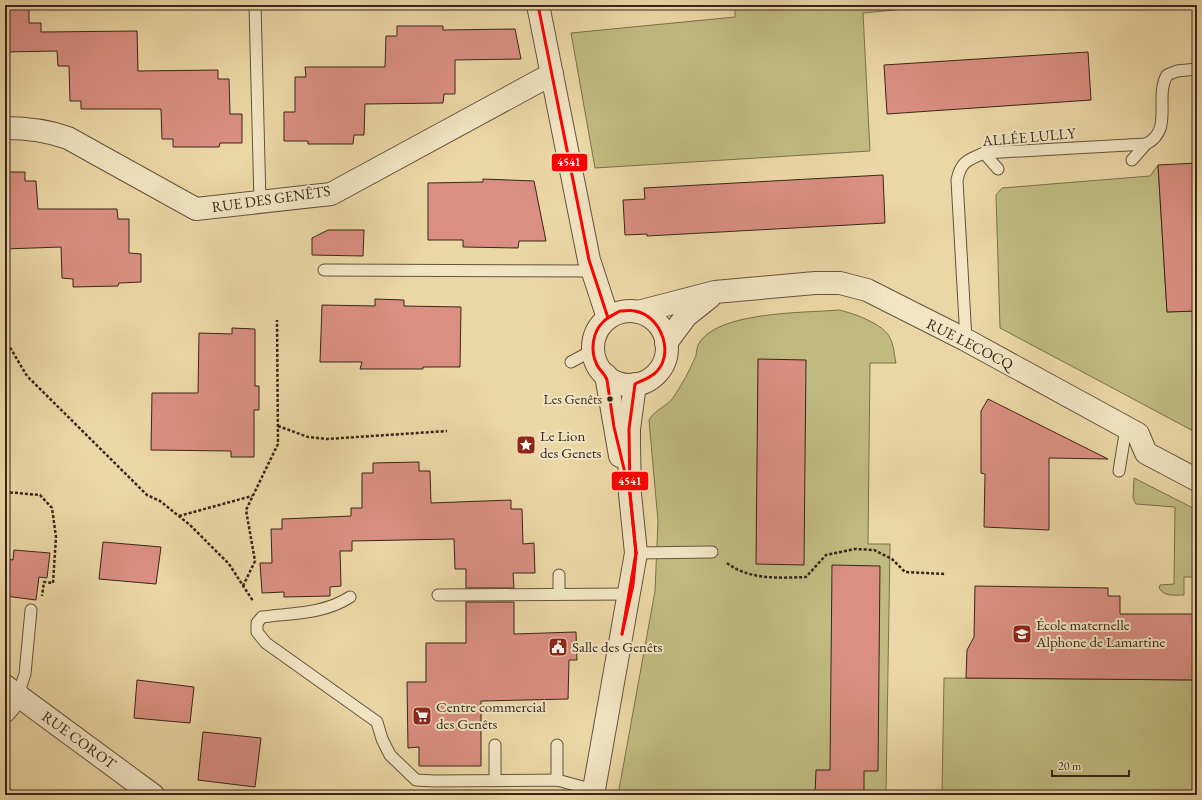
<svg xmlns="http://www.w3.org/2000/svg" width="1202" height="800" font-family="'EB Garamond',serif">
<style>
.green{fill:#c0bc81;stroke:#7c704e}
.building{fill:#da8f82;stroke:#39251b}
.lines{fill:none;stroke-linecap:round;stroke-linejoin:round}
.service-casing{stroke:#66523e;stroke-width:13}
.minor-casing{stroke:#66523e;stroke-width:24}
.tertiary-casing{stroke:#66523e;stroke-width:24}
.path{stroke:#39251b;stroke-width:2.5;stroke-dasharray:3 2;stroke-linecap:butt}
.service{stroke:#f2e5c4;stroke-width:11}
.minor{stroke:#f2e5c4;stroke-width:22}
.tertiary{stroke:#f2e5c4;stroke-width:22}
.bus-1-casing{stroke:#f2e5c4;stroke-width:6}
.bus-1{stroke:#f00;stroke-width:3}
.bus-dot{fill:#39251b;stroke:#f2e5c4;stroke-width:1.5}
.labels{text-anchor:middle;stroke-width:4;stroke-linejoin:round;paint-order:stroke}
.bus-label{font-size:14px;fill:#39251b;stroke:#f2e5c4;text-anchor:end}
.street-label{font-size:15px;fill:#39251b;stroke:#f2e5c4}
.poi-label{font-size:15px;fill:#39251b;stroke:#f2e5c4;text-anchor:start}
.line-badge{stroke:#f2e5c4;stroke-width:1.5}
.badge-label{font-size:11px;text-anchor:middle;font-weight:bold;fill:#fff}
</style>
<rect width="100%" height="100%" fill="#ebd7a5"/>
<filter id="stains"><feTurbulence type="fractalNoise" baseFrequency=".005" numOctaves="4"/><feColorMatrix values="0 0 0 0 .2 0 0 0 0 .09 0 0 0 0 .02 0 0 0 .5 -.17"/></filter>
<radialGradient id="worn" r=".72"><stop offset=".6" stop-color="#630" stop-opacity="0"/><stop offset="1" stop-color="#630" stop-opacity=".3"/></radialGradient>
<g class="green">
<polygon points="735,5 947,5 863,13 870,151 595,168 571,33 735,17"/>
<polygon points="1158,165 1167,312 1197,311 1197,433 1000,328 996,195 1002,188 1150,176"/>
<path d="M839,310c14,3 45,14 51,28 4,7 4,17 6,25h-26l-2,181h22l-4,251h-268l37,-204 3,-70 -9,-101c6,-11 20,-14 26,-25 7,-11 14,-23 19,-35 3,-4 2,-10 4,-15 17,-34 107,-32 141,-35z"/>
<path d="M1134,478l63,32v67h-13v18c-9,0 -20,2 -25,-7l1,-3 14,-1 1,-77 -39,-3 -3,-6z"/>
<polygon points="944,678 1197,680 1197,795 942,795"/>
</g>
<g class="building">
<polygon points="5,5 29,5 29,23 41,23 41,32 137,31 138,71 218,70 218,79 229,79 230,114 242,114 242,143 220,143 219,147 173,147 173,139 162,139 161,109 81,109 81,101 70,101 69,66 58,66 57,51 5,52"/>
<polygon points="397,26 443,26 443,30 515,29 521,59 455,60 455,94 444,94 443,103 365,104 364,135 354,135 353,144 308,144 308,141 284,141 284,112 295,112 295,77 306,77 305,67 385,67 386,36 397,36"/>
<polygon points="1088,52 1091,100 887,114 884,65"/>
<polygon points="1197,163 1197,311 1167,312 1158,165"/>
<polygon points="5,172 25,172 25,181 36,181 38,209 117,209 118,219 129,219 129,253 141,254 141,282 119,283 118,286 73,287 73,279 62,278 61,247 5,249"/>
<polygon points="883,175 885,223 647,236 647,234 625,235 623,200 645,199 644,188"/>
<polygon points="483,179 534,181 546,241 519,241 518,248 463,247 463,240 428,240 428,183 483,182"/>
<polygon points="328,230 364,230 363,256 312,255 312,238"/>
<polygon points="375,299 404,300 404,306 461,307 460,367 423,367 423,369 360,369 362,362 320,362 322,305 375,306"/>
<polygon points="232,328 255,329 255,386 259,386 259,410 254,410 254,457 231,457 231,451 151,450 152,393 198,393 199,333 232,334"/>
<polygon points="758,359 806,360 804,565 756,564"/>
<polygon points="988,399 1108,459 1049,458 1049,530 984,527 985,474 981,473 981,411"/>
<polygon points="419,462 419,471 430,471 431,503 511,500 511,509 522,509 523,544 534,543 535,573 513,573 514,588 466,588 466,569 455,569 454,539 352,541 352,551 340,551 341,586 330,587 330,596 284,597 284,592 262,593 260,563 272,563 271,529 282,529 282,519 351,516 351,508 362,508 362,473 373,473 373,463"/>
<polygon points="103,542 161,547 156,584 99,579"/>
<polygon points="14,550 50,553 47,578 39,577 36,600 5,596 5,559 13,560"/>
<polygon points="832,565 880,566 878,771 864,771 864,795 815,795 816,770 830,770"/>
<polygon points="975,586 1108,588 1108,596 1120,596 1120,614 1197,614 1197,680 966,678 967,650 974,637"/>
<polygon points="466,602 514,602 514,634 576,632 577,660 569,660 568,699 481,701 481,766 419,766 419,747 408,748 407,682 426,682 426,643 466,643"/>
<polygon points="137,680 194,687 190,723 134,718"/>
<polygon points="203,732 261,738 255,787 198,780"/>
</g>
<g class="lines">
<defs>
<g id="service">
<polyline points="255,5 260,202"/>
<polyline points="984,153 998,169"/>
<polyline points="1132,160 1146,144"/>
<polyline points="324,270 593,271"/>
<path d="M966,340l-9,-160c4,-19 11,-20 27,-27l162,-9c28,-14 8,-46 21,-69l10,-4 20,-2"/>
<polyline points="571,362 593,350"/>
<polyline points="1119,471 1126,428"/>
<polyline points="636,553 712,552"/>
<polyline points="559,575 559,594"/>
<polyline points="438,595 630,594"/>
<path d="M350,597c-26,17 -58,16 -88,20l-5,6v9l9,11 111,79 5,17 8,16 26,25 19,1 122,-1 37,10"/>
<polyline points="18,695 25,674 31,610"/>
<polyline points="495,745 495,780"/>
<polyline points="557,780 557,745"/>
</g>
<g id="minor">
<path d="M5,128c22,0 41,2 63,10l128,71 135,-15 221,-120"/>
<polyline points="606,375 620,456"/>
<polyline points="5,686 153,795"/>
<polyline points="5,711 18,695"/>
<polyline points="593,795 636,553 630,494 629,445 629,429 635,384"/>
</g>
<g id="tertiary">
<polyline points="538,5 589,260 608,318"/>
<circle cx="630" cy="348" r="37"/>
<polyline points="638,312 715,292 815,283 840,283 867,290 966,340 1138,434 1146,453 1197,480"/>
<polyline points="666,343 686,316 710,297"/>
</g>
</defs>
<use href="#service" class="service-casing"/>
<use href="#minor" class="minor-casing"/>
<use href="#tertiary" class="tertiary-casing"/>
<g class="path">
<polyline points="5,339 27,376 147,495 160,501 190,525 229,564 253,601"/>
<polyline points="278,426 308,437 327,439 447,431"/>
<polyline points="5,492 40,495 52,508 56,537 53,583 44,582 42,596"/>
<polyline points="179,516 252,496"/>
<path d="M727,563c22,17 52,15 79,14l20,-22 29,-6 19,1 18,9 13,13 40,2"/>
<polyline points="243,586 255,561 246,510 278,444 277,320"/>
</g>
<use href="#service" class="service"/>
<use href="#minor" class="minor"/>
<use href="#tertiary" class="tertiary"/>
<defs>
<g id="bus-1">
<polyline points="538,5 589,260 608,318"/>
<path d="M620,311c5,0 11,-1 15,0 27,5 41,45 19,63 -5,4 -13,7 -19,10l-6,45 1,65 -16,-67 -7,-47c-2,-6 -7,-9 -10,-15 -7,-14 -5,-33 7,-44 4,-4 11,-7 16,-10z"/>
<polyline points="630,494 636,553"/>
<polyline points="630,494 636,553"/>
<polyline points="622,634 636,553"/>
<polyline points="622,634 633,585 636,553"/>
</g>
</defs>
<use href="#bus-1" class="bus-1-casing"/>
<use href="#bus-1" class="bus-1"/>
</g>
<defs>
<symbol id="sight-square" viewBox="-11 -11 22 22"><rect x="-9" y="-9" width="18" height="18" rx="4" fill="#8f2418" stroke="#f2e5c4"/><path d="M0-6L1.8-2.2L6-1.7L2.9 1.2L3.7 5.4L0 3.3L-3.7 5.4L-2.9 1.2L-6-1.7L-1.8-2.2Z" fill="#fff"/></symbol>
<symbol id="school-square" viewBox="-11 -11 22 22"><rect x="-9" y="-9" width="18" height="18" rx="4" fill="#8f2418" stroke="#f2e5c4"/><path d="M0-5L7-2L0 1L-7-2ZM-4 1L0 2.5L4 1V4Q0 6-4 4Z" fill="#fff"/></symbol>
<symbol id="civic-square" viewBox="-11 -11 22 22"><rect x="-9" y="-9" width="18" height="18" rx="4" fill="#8f2418" stroke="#f2e5c4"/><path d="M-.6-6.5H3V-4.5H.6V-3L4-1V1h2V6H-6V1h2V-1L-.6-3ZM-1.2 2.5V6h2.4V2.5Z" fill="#fff"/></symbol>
<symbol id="supermarket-square" viewBox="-11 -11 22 22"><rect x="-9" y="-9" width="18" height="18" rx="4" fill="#8f2418" stroke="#f2e5c4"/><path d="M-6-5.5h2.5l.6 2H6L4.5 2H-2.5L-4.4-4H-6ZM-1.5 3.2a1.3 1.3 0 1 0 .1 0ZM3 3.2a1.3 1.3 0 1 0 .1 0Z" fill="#fff"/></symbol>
</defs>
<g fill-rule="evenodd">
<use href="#sight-square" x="515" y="434" width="22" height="22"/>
<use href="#school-square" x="1011" y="623" width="22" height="22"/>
<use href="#civic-square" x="547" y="636" width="22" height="22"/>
<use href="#supermarket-square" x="411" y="705" width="22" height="22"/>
</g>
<circle class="bus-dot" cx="610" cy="399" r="3.5"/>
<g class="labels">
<g class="bus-label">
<text x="602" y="404">Les Genêts</text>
</g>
<g class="street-label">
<text transform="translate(1029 137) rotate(-5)" y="5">ALLÉE LULLY</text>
<text transform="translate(271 199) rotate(-8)" y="5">RUE DES GENÊTS</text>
<text transform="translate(970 344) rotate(27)" y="5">RUE LECOCQ</text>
<text transform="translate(79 740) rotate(36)" y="5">RUE COROT</text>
</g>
<g class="poi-label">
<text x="540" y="441">Le Lion<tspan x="540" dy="17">des Genets</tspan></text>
<text x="1036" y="630">École maternelle<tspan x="1036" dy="17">Alphone de Lamartine</tspan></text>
<text x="572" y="652">Salle des Genêts</text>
<text x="436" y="712">Centre commercial<tspan x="436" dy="17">des Genêts</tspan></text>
</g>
</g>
<g class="line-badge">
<rect x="551" y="153" width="37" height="19" rx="4" fill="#f00"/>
<rect x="611" y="471" width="38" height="20" rx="4" fill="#f00"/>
</g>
<g class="badge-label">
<text x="569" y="166">4541</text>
<text x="630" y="485">4541</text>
</g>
<rect width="1202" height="800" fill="none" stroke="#ebd7a5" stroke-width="20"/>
<rect x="6" y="6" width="1190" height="788" fill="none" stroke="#39251b" stroke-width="2"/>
<rect x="10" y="10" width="1182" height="780" fill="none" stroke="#39251b"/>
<path d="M1052 770v6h77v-6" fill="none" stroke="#39251b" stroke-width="2"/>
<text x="1058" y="770" font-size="12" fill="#39251b" stroke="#f2e5c4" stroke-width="3" paint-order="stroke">20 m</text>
<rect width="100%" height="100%" filter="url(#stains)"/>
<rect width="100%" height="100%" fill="url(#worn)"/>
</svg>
